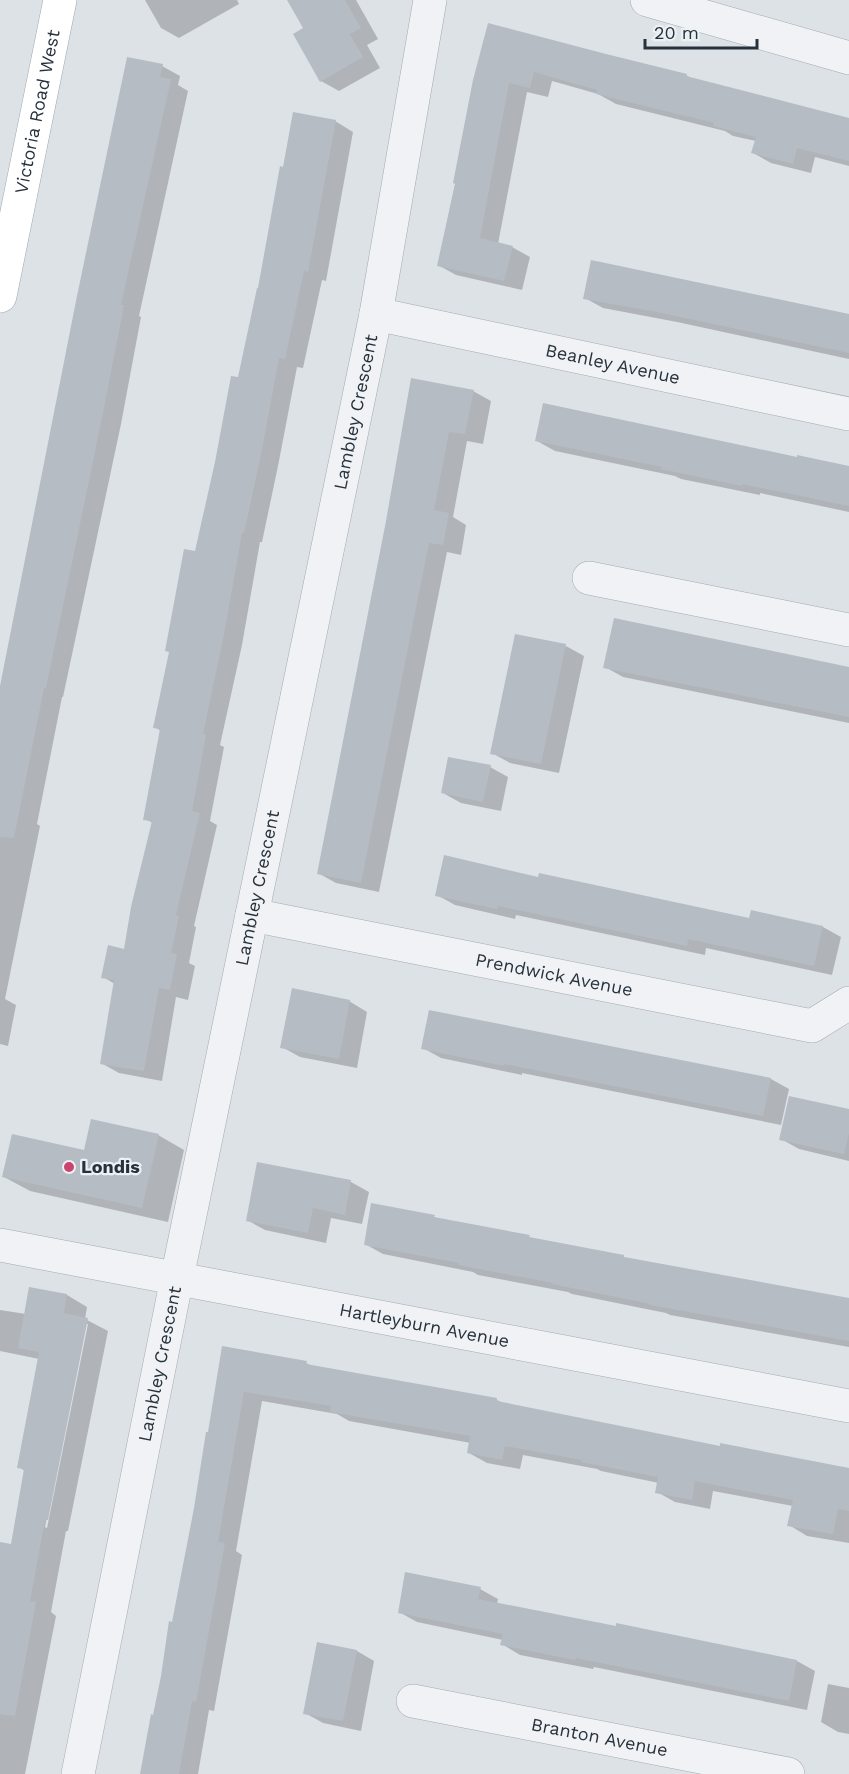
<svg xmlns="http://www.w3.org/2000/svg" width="849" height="1774" font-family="'Work Sans',sans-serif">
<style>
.shadow{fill:#0003;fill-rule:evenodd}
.building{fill:#b5bcc3}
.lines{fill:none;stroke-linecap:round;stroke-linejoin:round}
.minor-casing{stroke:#a3aab0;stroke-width:34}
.primary-casing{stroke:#9da8b2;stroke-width:34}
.minor{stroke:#f0f2f5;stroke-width:33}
.primary{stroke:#fff;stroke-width:33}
.poi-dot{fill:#c8456d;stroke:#ecf1f4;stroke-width:2}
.labels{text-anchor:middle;stroke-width:4.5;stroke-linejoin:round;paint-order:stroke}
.street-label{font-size:18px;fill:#27323c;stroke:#ecf1f4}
.poi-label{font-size:18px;font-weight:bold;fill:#27323c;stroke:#ecf1f4;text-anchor:start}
</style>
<rect width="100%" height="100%" fill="#dde2e6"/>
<g class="shadow">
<polygon points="145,0 237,0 239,4 179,38 161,28"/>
<polygon points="289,0 356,0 378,39 367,45 380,68 339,91 321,81 305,29"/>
<polygon points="489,25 686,75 694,80 849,119 849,166 815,157 811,173 771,163 753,153 756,141 733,136 725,131 616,104 598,94 552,81 548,97 527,92 498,244 512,247 530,257 522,290 456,275 438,265"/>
<polygon points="162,66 180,76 178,85 188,91 139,316 141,317 121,424 63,697 62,697 37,824 40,826 5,999 16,1005 8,1046 0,1044 0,694"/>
<polygon points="335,121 353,132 326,281 322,280 303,368 297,367 278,466 262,542 260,542 242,645 220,745 224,747 210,821 217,825 194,926 196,927 189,963 195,966 188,1000 176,997 162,1081 119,1073 101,1063 115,984 103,977 125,950 153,823 145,819 161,731 155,727 239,379 284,168"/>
<polygon points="592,262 849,315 849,359 677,322 603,308 585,298"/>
<polygon points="473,391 491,401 483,444 467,441 453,517 466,525 461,555 447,552 379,892 336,883 318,873 388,521"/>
<polygon points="537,441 849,467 849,512 760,493 760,495 681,479 675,476 555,451"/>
<polygon points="566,646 584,656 559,773 510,763 492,753"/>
<polygon points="605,667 849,668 849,723 623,677"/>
<polygon points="490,767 508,777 501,811 461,803 443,793"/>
<polygon points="539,879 750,920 823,927 841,937 832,975 706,948 705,955 516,915 515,919 455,905 437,895"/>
<polygon points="349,1001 367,1012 357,1068 300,1057 282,1047"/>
<polygon points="423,1048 771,1079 789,1089 781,1125 522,1073 522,1075 441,1058"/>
<polygon points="849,1111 849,1161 799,1149 781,1139"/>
<polygon points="158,1135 184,1150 168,1222 30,1191 4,1177 85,1152"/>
<polygon points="259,1163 351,1182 369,1192 362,1224 331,1218 326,1243 265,1230 247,1220"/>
<polygon points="373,1205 434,1217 440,1220 529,1237 535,1240 623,1257 627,1259 849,1300 849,1347 670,1315 666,1313 572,1294 568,1292 478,1275 473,1272 383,1254 365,1244"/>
<path d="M31,1289l36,6 20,12 -2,12 23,12 -40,200h-2l-15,81 5,4 -31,158h-25v-231l12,2 13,-74 -6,-4 20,-108 -39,-8v-41l26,4zM85,1324h3l-41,204 -2,-1z"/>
<polygon points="223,1348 306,1363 314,1367 497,1400 504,1404 721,1447 849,1469 849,1543 807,1536 789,1525 793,1506 713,1491 710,1509 675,1502 657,1492 659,1483 601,1471 597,1469 523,1455 520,1469 487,1463 469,1453 471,1443 349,1421 337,1414 262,1401 236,1551 242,1555 214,1711 209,1710 198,1774 142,1774 173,1623 209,1434"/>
<polygon points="480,1589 498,1599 497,1604 617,1628 617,1625 797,1661 815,1671 807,1710 594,1667 593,1669 520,1655 502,1644 503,1640 417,1622 399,1612"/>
<polygon points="357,1651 374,1661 361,1731 323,1723 305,1713"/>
<polygon points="828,1684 849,1688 849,1734 838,1732 821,1722"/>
</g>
<g class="building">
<polygon points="287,0 345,0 361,28 350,34 363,57 320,82 293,34 303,28"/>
<polygon points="488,23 606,54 687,74 686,76 849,118 849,161 797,148 793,164 751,153 756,137 713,126 714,123 596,94 597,90 534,72 530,88 509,83 480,238 513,246 504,281 437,266 455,184 453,183 473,80"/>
<polygon points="127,57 163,64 160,77 171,79 121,305 124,305 103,413 46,688 44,688 14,838 0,837 0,686 77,296"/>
<polygon points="293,112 336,120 308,272 304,271 285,359 279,358 261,455 244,533 242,533 224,634 203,734 206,735 192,811 200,813 176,915 179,916 171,953 177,954 170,990 159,988 144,1071 100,1064 114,980 101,978 108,945 124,949 131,907 152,821 143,820 160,729 153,728 169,652 165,651 184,549 195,551 215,462 231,376 238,377 257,288 258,288 280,166 283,167"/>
<polygon points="591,260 849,314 849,353 657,312 583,299"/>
<polygon points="411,378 474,390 465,434 449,432 434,510 449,513 443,545 429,543 361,883 317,874 386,521"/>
<polygon points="543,403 797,457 797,455 849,466 849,506 742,484 742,486 661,469 662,467 535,441"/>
<polygon points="614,618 849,667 849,717 603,668"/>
<polygon points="515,634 566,644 541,764 490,754"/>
<polygon points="448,757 491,765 483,802 441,793"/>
<polygon points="444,855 538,877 539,873 749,918 751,910 823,926 814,966 688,939 687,946 498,906 497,909 435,896"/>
<polygon points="292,988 350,1000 339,1059 280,1048"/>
<polygon points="429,1010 771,1078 763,1116 504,1064 504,1066 421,1049"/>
<polygon points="789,1096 849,1109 849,1133 844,1154 779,1140"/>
<polygon points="91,1119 159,1134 142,1208 2,1177 12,1134 84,1150"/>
<polygon points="257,1162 351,1180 345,1215 313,1208 308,1233 246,1221"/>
<polygon points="371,1203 435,1215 434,1217 530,1235 529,1237 624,1255 624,1257 849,1298 849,1341 650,1305 651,1304 552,1284 553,1283 458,1265 459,1263 364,1245"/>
<polygon points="29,1287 67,1294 64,1313 88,1318 48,1520 45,1520 30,1601 36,1602 15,1716 0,1714 0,1542 11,1544 24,1469 17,1468 39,1352 18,1348"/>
<polygon points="222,1346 307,1361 306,1364 497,1398 497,1401 720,1446 720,1443 849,1468 849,1511 838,1509 833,1534 787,1526 793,1500 695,1481 692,1500 655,1493 658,1477 581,1462 582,1460 505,1446 502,1460 467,1453 470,1436 330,1412 331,1406 244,1392 218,1542 225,1543 196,1702 192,1701 179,1774 140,1774 151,1714 153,1715 161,1676 169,1621 172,1622 194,1508 206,1432 208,1432"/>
<polygon points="405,1572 481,1587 478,1599 616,1626 616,1623 797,1660 789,1701 576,1658 575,1660 500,1645 503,1634 398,1613"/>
<polygon points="317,1642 357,1650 343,1721 303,1714"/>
</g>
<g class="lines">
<defs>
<g id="minor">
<polyline points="647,0 849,58"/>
<path id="s1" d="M376,314l473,100"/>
<polyline points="589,578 849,630"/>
<path id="s2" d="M252,915l560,111 37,-23"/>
<path id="s3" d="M0,1245l849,161"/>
<path id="s4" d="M413,1701l375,73"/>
<path id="s5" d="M78,1774l99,-496 199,-964 54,-314"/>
</g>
<g id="primary">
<path id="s6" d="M0,296l60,-296"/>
</g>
</defs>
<use href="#minor" class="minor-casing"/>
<use href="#primary" class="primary-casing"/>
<use href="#minor" class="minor"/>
<use href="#primary" class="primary"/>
</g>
<circle class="poi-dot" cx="69" cy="1167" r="6"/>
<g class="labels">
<g class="street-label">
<text dy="6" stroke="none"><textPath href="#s6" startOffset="188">Victoria Road West</textPath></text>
<text dy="6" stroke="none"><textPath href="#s1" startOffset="242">Beanley Avenue</textPath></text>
<text dy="6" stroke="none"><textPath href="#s5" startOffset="1390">Lambley Crescent</textPath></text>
<text dy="6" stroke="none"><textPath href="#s5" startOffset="904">Lambley Crescent</textPath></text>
<text dy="6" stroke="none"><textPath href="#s2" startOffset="308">Prendwick Avenue</textPath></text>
<text dy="6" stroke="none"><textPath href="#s3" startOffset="432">Hartleyburn Avenue</textPath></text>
<text dy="6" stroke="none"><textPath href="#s5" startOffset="418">Lambley Crescent</textPath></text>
<text dy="6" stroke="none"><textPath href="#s4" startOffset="190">Branton Avenue</textPath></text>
</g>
<g class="poi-label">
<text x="81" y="1173">Londis</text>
</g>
</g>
<path d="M645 39v9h112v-9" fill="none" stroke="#27323c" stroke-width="3"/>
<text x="654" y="39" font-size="18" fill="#27323c" stroke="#ecf1f4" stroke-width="4.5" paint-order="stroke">20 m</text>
</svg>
